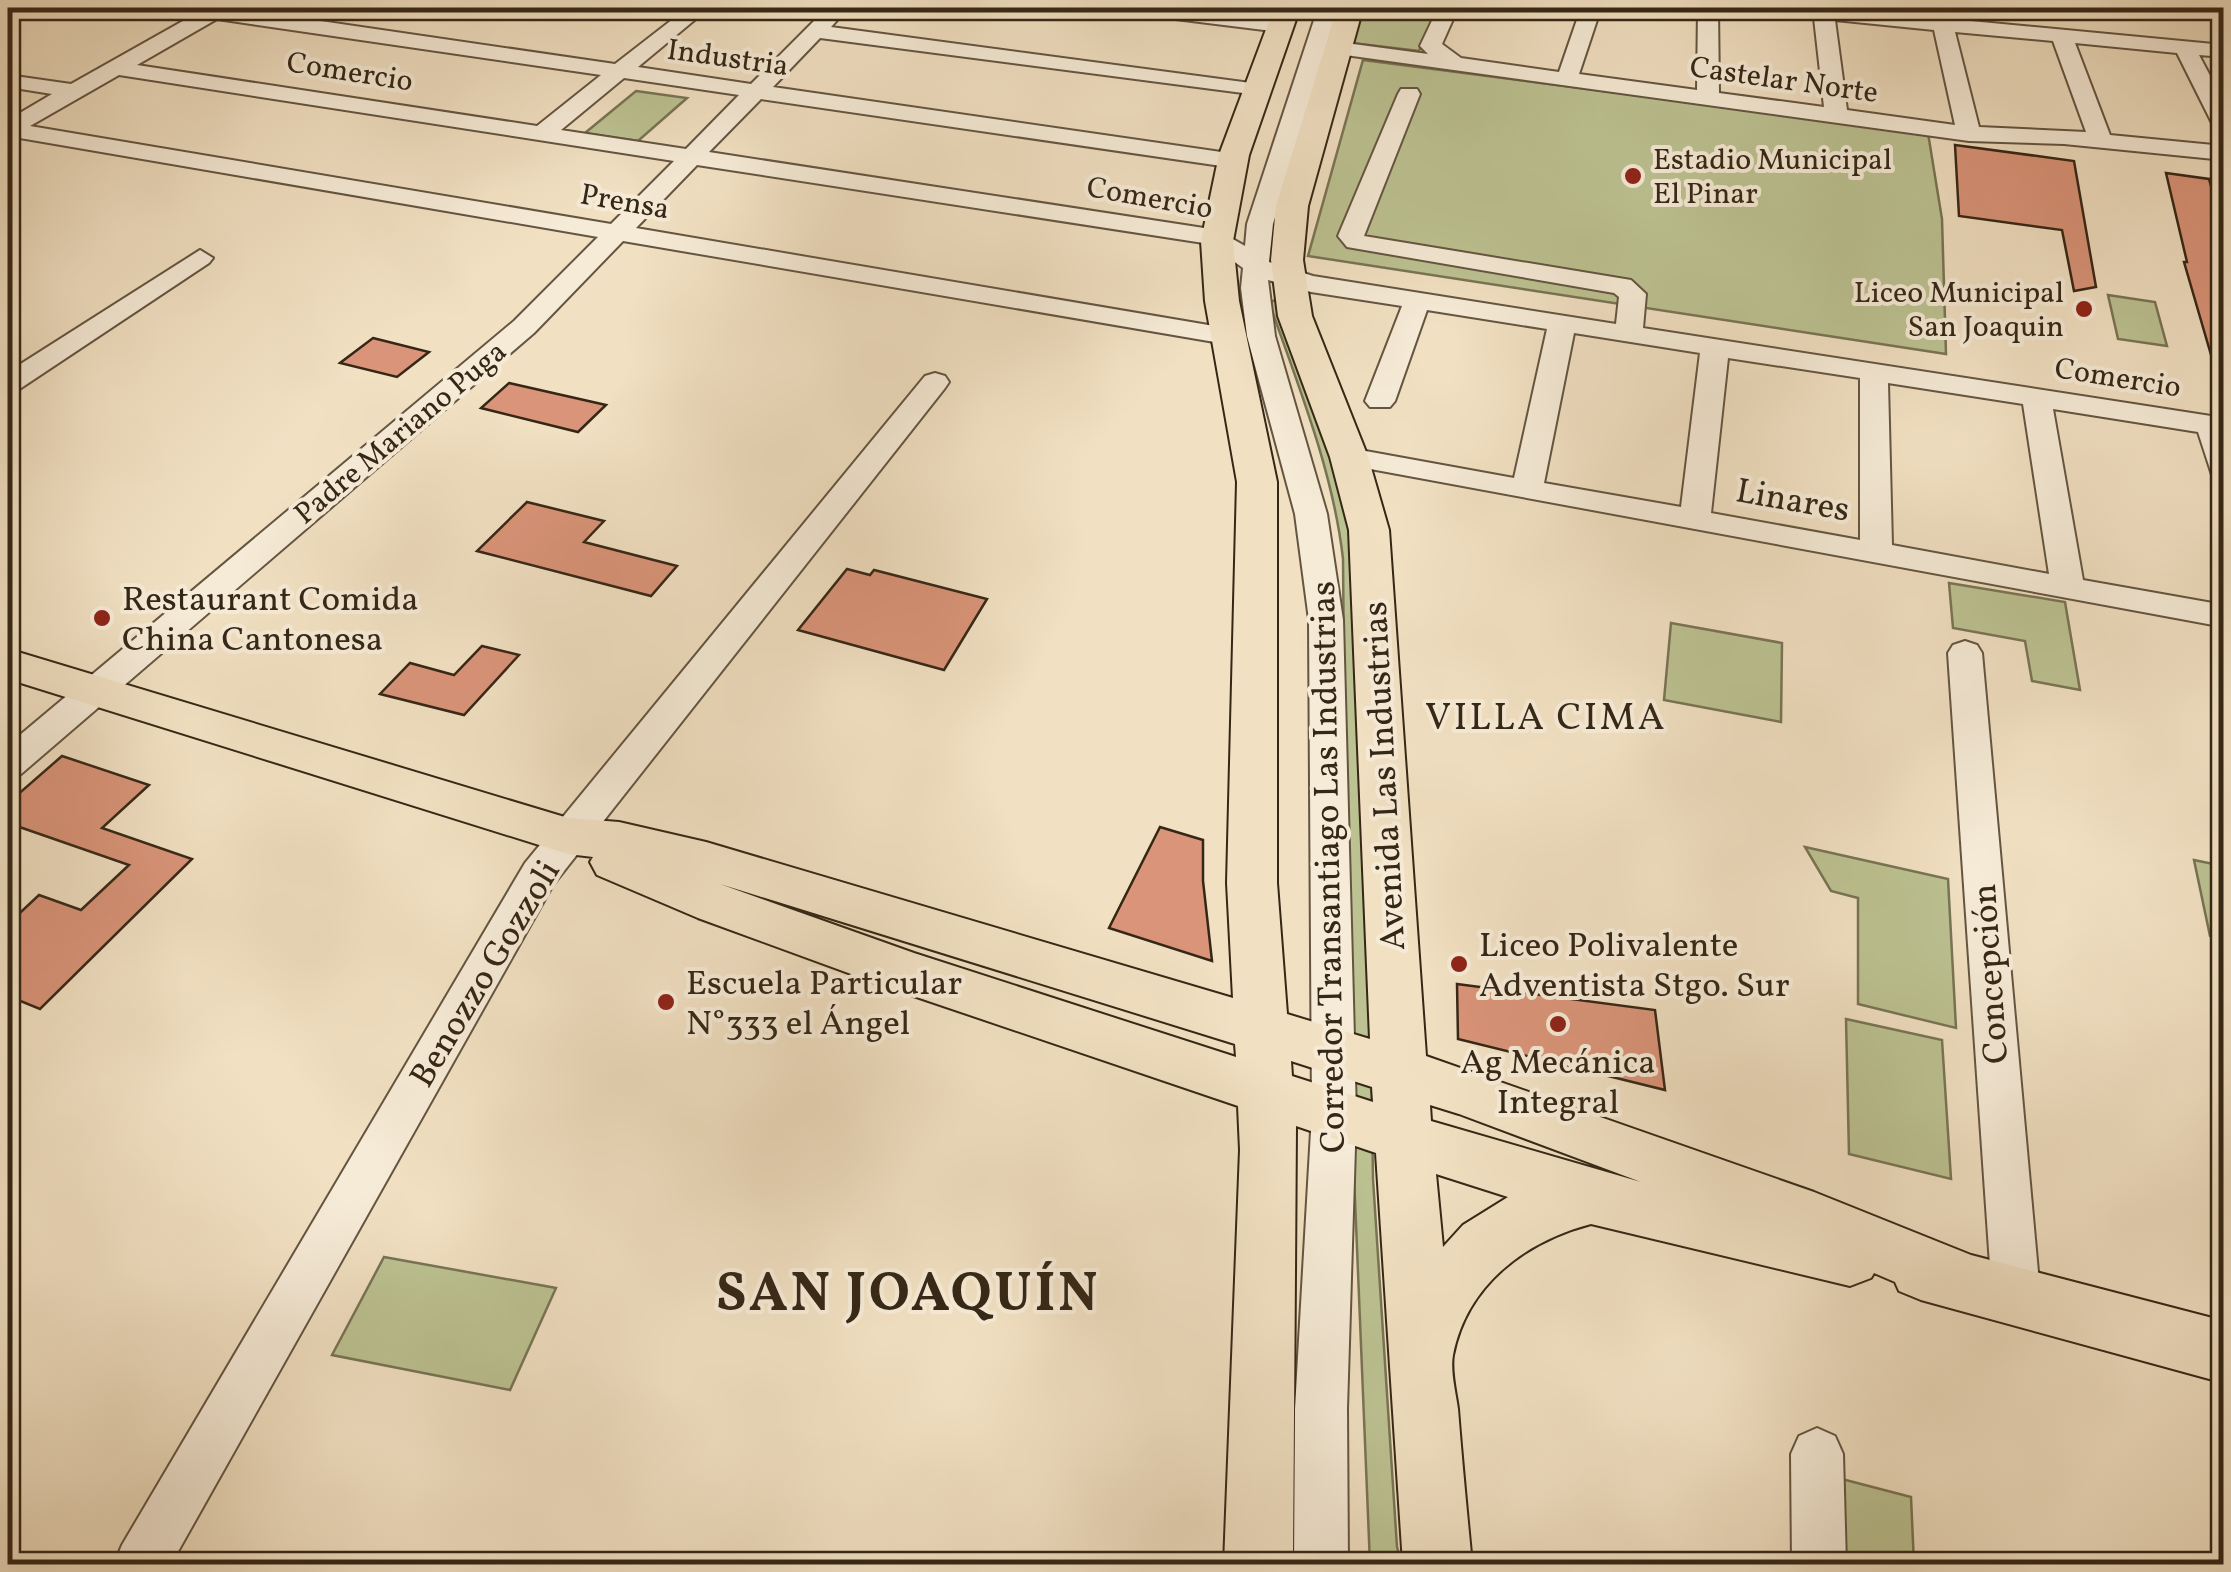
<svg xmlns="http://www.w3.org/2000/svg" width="2231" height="1572" font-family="Vollkorn,serif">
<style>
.green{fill:#bcc292;stroke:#787454;stroke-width:2.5}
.building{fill:#da9479;stroke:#352716;stroke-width:2.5}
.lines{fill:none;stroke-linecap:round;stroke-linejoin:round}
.minor-casing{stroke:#645541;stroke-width:4}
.major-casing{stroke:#352716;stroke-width:4}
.minor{fill:#f6ebd7;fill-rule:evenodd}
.major{fill:#f1e0c2;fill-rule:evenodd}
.poi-dot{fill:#8f2418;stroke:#f6ebd7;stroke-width:4}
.labels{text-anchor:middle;stroke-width:8;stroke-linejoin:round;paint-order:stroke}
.far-street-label{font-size:30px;fill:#352716;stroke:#f6ebd7}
.far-poi-label{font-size:30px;fill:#352716;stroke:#f6ebd7;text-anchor:start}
.street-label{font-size:35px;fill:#352716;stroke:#f6ebd7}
.poi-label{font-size:35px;fill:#352716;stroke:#f6ebd7;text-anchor:start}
.neighbourhood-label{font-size:38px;letter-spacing:2.5px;fill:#352716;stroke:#f6ebd7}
.near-district-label{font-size:55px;font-weight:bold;letter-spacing:2.5px;fill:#352716;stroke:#f6ebd7}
</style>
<rect width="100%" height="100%" fill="#f1e0c2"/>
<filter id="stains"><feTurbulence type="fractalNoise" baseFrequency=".002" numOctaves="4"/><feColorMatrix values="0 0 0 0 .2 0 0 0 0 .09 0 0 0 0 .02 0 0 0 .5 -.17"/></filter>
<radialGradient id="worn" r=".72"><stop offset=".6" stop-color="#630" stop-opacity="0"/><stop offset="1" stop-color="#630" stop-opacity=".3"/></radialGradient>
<g class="green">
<polygon points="1359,8 1438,8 1419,51 1352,43"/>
<polygon points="1363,60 1928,133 1942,219 1946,354 1308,256"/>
<polygon points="636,91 687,98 638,141 585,133"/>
<polygon points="2108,295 2155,302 2167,346 2118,339"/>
<path d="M1279,299l71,201 19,387 4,292 24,368 5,17h-32l-23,-559 -4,-446c-10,-89 -45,-173 -74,-257z"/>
<polygon points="1949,583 2065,602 2080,690 2032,681 2025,641 1953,628"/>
<polygon points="1671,623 1782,643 1781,722 1664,700"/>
<polygon points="1805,847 1948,879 1956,1028 1858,1004 1858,898 1831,891"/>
<polygon points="2194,860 2223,866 2223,938 2210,936"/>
<polygon points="1846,1019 1942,1040 1951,1179 1849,1154"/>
<polygon points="384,1257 556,1288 510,1390 332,1355"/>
<polygon points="1838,1478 1911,1497 1914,1564 1840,1564"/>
</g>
<g class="building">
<polygon points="1955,145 2074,161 2096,287 2074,291 2062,230 1959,216"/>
<polygon points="2166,173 2209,179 2224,232 2224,371 2216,372 2184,262 2187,262"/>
<polygon points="373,338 429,352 397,377 340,363"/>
<polygon points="509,383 606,405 578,432 481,408"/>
<polygon points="527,502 604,521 584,542 677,566 651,596 477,551"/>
<polygon points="847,569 870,575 874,570 987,599 944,670 798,630"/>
<polygon points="482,646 519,655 464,715 380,694 410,663 454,675"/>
<polygon points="62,756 149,785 102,828 192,859 40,1009 8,996 8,924 39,895 81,910 129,865 8,823 8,803"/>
<polygon points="1160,827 1203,840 1203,881 1212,961 1109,928"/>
<polygon points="1457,984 1655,1010 1665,1090 1458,1039"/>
</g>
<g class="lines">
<defs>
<g id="minor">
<path d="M206,8h25l384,56 58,-45 -43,-7 -3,-4h82l-71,59 113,17 76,-76h21l-17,19 427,57 11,7 -3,5 -446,-58 -47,49 462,67 12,7 -12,7 -474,-69 -52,53 508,78 28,16 2,-22 71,-216h20l-65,216 -4,38 44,14 303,48 3,-27 -5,-4 -267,-46 -9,-11 60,-142 3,-5h16l3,5 -56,142 267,44 15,14 -3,34 581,90v63l-11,-3 -15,-46 -145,-23 30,171 141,25v22l-886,-164 -4,-6 4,-6 11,-3 165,30 33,-149 -120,-19 -32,91 -5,6h-20l-5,-6 37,-95 -91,-14 -43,-12 7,56 52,178 16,106 13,494 -9,295 1,155h-54l1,-155 17,-295 -3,-494 -14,-106 -48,-178 -6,-48 2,-20 -33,-24 -513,-79 -61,63 596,101 14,8 -14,8 -609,-104 -89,92 -513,441 -13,4v-33l506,-424 84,-84 -590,-101v-16l44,-26 -44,-7v-12l63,9zM217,19l384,56 -64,51 -400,-61zM119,75l555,86 -63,63 -581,-98zM624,78l115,17 -53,54 -125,-19zM1574,333l126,20 -19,154 -137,-24zM1728,358l132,20v162l-149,-27zM1888,383l135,21 26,170 -157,-29z"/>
<polygon points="1125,8 1181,8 1281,20 1291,26 1281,32 1135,14"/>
<path d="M1438,8h20l-16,36 19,14 98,14 22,-64h20l-22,66 118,16 1,-82h20l1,85 105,14 -10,-89 -46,-4 -10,-6h75l391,37v12l-25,-2 25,47v30l-11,-7 -36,-72 -102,-10 35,92 114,11v14l-160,-16 -95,-3 -631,-87 -11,-6 11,-6 90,12 -8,-8zM1835,20l99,10 21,95 -108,-15zM1955,32l98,9 33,91 -107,-5z"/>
<polygon points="200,250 213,258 209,263 18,390 8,392 8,372"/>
<polygon points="935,373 945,376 949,382 945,388 553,885 171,1564 114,1564 122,1545 525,863 925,376"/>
<polygon points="1965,641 1977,645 1982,653 2040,1294 2033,1310 2016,1317 1999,1310 1992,1294 1948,653 1953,645"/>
<polygon points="1817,1428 1835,1436 1843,1454 1846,1564 1792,1564 1791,1454 1799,1436"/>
</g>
<path id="major" d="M1274,8h26l-51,147 -16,86 6,60 38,181v401l10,131 83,25 -21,-509 -19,-73 -52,-141 -7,-56 5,-54 61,-198h26l-55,198 -5,54 9,56 56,141 21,73 37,526 388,136 157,63 253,66v62l-303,-83 -22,-9 -4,-9 -21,-9 -3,5 -21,8 -259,-62c-65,17 -124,60 -138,131 -3,16 3,38 5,54 4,52 9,103 14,155h-69l-27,-411 -80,-27 -3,438h-69l16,-414 -2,-44 -354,-120 -186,-68 -101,-43 -7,-13 3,-5 -25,-3 -560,-175v-30l560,169 51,4 87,20 527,156 -6,-115 10,-401 -32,-181 -4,-60 18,-86zM720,884l515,160 1,13 -322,-104zM1291,1061l81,26 1,15 -81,-26zM1430,1105l29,9 182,68 -210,-61zM1436,1174l72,23 -45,28 -20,22z"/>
</defs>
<use href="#minor" class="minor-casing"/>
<use href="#major" class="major-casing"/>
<use href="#minor" class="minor"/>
<use href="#major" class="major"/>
</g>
<g class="poi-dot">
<circle cx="1633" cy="176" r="10"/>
<circle cx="2084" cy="309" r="10"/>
<circle cx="102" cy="618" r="10"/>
<circle cx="1459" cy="964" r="10"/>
<circle cx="666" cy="1002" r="10"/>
<circle cx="1558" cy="1024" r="10"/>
</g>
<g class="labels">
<g class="far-street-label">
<text transform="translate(728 57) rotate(8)" y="10">Industria</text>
<text transform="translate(350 71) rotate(9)" y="10">Comercio</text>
<text transform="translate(1784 79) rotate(8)" y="10">Castelar Norte</text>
<text transform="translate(1150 197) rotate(10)" y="10">Comercio</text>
<text transform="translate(625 201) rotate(10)" y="10">Prensa</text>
<text transform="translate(2118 377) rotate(9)" y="10">Comercio</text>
<text transform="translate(400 432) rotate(-40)" y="10">Padre Mariano Puga</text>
</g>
<g class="far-poi-label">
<text x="1653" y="169">Estadio Municipal<tspan x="1653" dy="34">El Pinar</tspan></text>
<text x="2064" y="302" text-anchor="end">Liceo Municipal<tspan x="2064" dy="34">San Joaquin</tspan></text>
</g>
<g class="street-label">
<text transform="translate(1793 499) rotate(10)" y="12">Linares</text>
<text transform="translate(1383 776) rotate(-93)" y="12">Avenida Las Industrias</text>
<text transform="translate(1327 867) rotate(-91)" y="12">Corredor Transantiago Las Industrias</text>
<text transform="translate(484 973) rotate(-59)" y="12">Benozzo Gozzoli</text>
<text transform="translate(1989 974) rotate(-94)" y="12">Concepción</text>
</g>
<g class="poi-label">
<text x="122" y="610">Restaurant Comida<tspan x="122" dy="40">China Cantonesa</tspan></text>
<text x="1479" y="956">Liceo Polivalente<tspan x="1479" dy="40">Adventista Stgo. Sur</tspan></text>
<text x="686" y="994">Escuela Particular<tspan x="686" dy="40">N°333 el Ángel</tspan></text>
<text x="1558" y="1073" text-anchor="middle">Ag Mecánica<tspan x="1558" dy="40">Integral</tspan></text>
</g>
<g class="neighbourhood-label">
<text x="1546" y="729">VILLA CIMA</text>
</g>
<g class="near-district-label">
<text x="908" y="1310">SAN JOAQUÍN</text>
</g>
</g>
<rect width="2231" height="1572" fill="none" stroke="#f1e0c2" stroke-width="40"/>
<rect x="10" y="10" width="2211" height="1552" fill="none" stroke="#352716" stroke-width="5"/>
<rect x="20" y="20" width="2191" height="1532" fill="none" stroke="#352716" stroke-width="2.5"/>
<rect width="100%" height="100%" filter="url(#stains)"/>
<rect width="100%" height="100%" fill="url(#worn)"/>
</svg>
